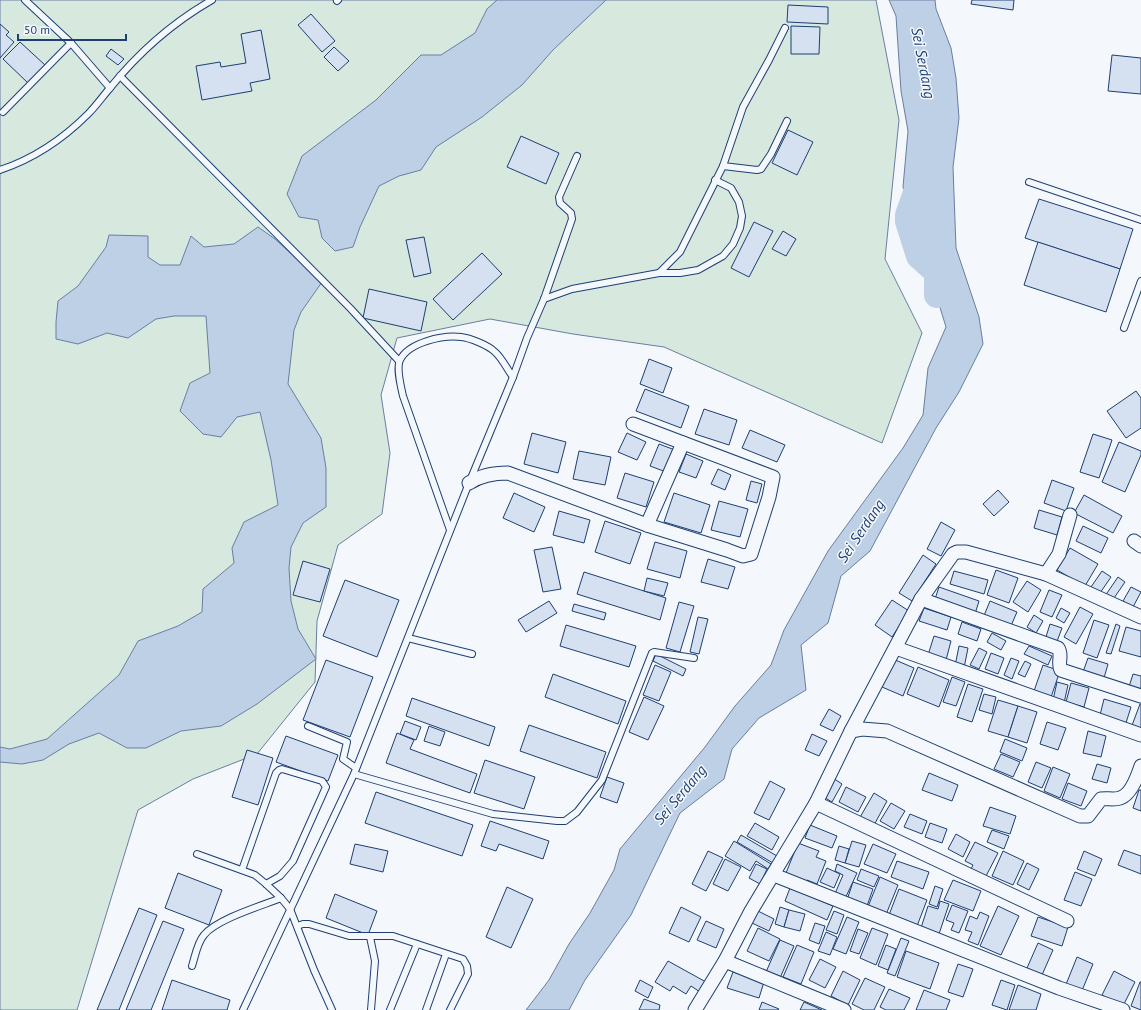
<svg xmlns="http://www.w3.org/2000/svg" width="1141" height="1010" font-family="'PT Sans',sans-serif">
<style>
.green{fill:#d7e8df;stroke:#687fa3}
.water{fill:#bed0e5;stroke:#687fa3}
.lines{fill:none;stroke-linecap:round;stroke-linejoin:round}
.river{stroke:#bed0e5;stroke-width:26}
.building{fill:#d5e0f0;stroke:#1d3f73}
.lane-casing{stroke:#1d3f73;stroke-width:8}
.street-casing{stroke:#1d3f73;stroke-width:15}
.lane{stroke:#f4f7fb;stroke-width:6}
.street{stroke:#f4f7fb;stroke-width:13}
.labels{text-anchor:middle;stroke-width:3;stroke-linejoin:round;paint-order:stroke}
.water-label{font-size:15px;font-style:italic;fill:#1d3f73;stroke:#f4f7fb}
</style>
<rect width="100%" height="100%" fill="#f4f7fb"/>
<polygon class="green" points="0,0 876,0 899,120 885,259 922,333 882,443 664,347 573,334 490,319 397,338 381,395 390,453 382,514 338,545 317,621 315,682 257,754 193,779 138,810 77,1010 0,1010"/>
<g class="water">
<polygon points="497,0 606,0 553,50 522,85 482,117 436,147 421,170 399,176 379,186 360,227 353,247 335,251 322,238 318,220 299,217 287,194 302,156 376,100 421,55 441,55 475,33 487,9"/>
<polygon points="889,0 935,0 936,9 951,48 956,78 959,118 953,167 956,248 979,317 983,344 959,392 936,428 870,551 841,576 828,623 801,645 806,690 759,718 732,749 724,779 680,813 631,915 585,980 569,1010 526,1010 549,980 569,944 590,913 614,870 620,849 705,747 735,706 771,665 784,630 828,551 903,448 923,415 928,368 946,327 930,275 915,216 903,187 908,131 901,91 896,16"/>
<polygon points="258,227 275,239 322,282 301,312 294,330 288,384 321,438 326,468 326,507 303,523 291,547 289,568 291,601 298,629 316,659 257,704 221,726 181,731 146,748 127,748 99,733 69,744 43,760 22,764 0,762 0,747 10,749 47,739 119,675 138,641 178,626 202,612 203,589 234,563 232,548 244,522 278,505 271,460 260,412 237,417 221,437 203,434 180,411 190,383 210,373 206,316 174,316 156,319 128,338 107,333 78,344 56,339 56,322 58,301 78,286 106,247 109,235 148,236 148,257 160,265 180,265 191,236 204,247 234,244"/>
</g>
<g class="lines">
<polyline class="river" points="923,173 908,215 908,221 919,256 937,272 937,295"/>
</g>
<g class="building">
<polygon points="972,0 1014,0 1013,10 971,4"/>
<polygon points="788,5 828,7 828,24 787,22"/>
<polygon points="311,14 335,41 322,52 298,25"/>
<polygon points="0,24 9,32 6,35 14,42 0,58"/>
<polygon points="791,26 820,27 819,54 791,54"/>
<polygon points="261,30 270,79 250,83 252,91 202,100 196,66 220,62 221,67 246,63 241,34"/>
<polygon points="20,42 45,65 28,83 3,59"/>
<polygon points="334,47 349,61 338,71 324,57"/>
<polygon points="111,49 124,59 118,65 106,56"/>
<polygon points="1112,55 1141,58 1141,94 1108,91"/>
<polygon points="788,130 813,142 797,175 772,163"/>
<polygon points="521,136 559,153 546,184 507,167"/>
<polygon points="1039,199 1133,229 1120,269 1025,238"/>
<polygon points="754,222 773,231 749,277 731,268"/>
<polygon points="783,231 796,239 786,256 772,249"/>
<polygon points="424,237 431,273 414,277 406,240"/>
<polygon points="1038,242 1120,269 1106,312 1024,285"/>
<polygon points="482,253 502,274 453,320 433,299"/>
<polygon points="369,289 427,302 421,331 363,318"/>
<polygon points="649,359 672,368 663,393 640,384"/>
<polygon points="645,389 689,406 681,428 636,411"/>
<polygon points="1136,391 1141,398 1141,428 1126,438 1107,411"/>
<polygon points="704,409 737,420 729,445 695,434"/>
<polygon points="750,430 785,445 777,462 742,448"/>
<polygon points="532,433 566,442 558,473 524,464"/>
<polygon points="627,433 646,442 637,460 618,452"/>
<polygon points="1093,434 1112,440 1099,478 1080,472"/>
<polygon points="1119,442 1141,451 1141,455 1125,492 1102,482"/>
<polygon points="659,444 675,450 666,472 650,466"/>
<polygon points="579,451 611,457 605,485 573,479"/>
<polygon points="686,454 703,461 696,478 679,472"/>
<polygon points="718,469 731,475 725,490 711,484"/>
<polygon points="625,473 654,482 646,507 617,498"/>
<polygon points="1052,480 1074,488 1066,511 1044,503"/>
<polygon points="751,481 762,484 757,503 746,500"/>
<polygon points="998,490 1009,502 994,516 983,504"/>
<polygon points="514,493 545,507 534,532 503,518"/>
<polygon points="674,493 710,505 701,533 664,522"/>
<polygon points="1084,495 1122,516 1113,533 1074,513"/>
<polygon points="719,501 748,509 740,537 711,530"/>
<polygon points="1039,510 1062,517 1057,535 1034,528"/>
<polygon points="559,511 590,520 584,543 553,535"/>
<polygon points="605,521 641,533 630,564 595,552"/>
<polygon points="941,522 955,530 941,556 927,549"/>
<polygon points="1083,526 1108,538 1101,553 1076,541"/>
<polygon points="655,542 687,551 680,578 647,569"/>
<polygon points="552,547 561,589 543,592 534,550"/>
<polygon points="1070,548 1098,564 1085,586 1057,570"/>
<polygon points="923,555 936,564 912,601 899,593"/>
<polygon points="708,559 735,567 728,589 701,582"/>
<polygon points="303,561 330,569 320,602 293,595"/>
<polygon points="996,570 1018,578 1009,603 987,595"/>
<polygon points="954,571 988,580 984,594 950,584"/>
<polygon points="1102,571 1111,577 1100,593 1091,587"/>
<polygon points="584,572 666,598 660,620 577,594"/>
<polygon points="1118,577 1125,582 1112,601 1105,596"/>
<polygon points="647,578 668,583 664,596 644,591"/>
<polygon points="345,580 399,600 377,657 323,636"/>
<polygon points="1027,581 1041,590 1028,612 1013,602"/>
<polygon points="939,587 979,601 975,614 935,599"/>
<polygon points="1131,587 1141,592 1133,607 1123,601"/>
<polygon points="1049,590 1062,595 1052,617 1040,612"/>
<polygon points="892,600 909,611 892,637 875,625"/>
<polygon points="549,601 557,613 526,632 518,620"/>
<polygon points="990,601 1017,612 1010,628 983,618"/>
<polygon points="679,602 694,606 680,652 666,648"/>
<polygon points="574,604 606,613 604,620 572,611"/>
<polygon points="1080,607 1093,614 1076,644 1064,637"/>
<polygon points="924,608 951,617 947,630 919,621"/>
<polygon points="1061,608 1070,613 1064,623 1056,618"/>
<polygon points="1034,615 1043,621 1036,633 1027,627"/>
<polygon points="698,617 708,619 699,654 690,652"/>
<polygon points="1094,620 1109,625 1097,658 1083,653"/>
<polygon points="962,622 981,629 977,641 958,634"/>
<polygon points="1050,624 1062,628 1056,644 1045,640"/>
<polygon points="1116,624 1120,626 1111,654 1106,653"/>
<polygon points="566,625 636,646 629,667 560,646"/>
<polygon points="1126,627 1141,631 1141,657 1119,651"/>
<polygon points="992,633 1006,641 1001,650 987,642"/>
<polygon points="934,636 951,641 946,660 928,655"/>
<polygon points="959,646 968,648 964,668 955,666"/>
<polygon points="1029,646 1052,656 1048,665 1024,654"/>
<polygon points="979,648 987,652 979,669 970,665"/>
<polygon points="991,653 1004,658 998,674 985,669"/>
<polygon points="656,654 686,669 683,676 653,661"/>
<polygon points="1011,658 1019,661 1012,679 1004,675"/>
<polygon points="1088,658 1108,664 1104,678 1083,672"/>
<polygon points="893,659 914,668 903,696 882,687"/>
<polygon points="326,660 373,677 350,737 303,720"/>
<polygon points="1025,661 1031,664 1025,677 1018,674"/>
<polygon points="655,665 671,672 659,701 643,695"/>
<polygon points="1043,665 1060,671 1050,700 1033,694"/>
<polygon points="918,667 949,680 939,707 907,694"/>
<polygon points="553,674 626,701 618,724 545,697"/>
<polygon points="1133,674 1141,676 1141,687 1139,693 1128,690"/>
<polygon points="952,677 965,682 956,706 943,702"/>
<polygon points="1057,682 1068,685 1064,703 1053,700"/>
<polygon points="1071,683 1089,688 1084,707 1066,702"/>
<polygon points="968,684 983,689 972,722 957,717"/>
<polygon points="984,694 996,697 992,714 979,710"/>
<polygon points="644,697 664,706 648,740 629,732"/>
<polygon points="412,698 495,727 489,746 406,716"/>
<polygon points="1104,699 1131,707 1125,726 1099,719"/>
<polygon points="998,700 1018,706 1008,737 988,731"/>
<polygon points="1140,704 1141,704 1141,731 1131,728"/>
<polygon points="1018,706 1037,712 1027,743 1008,737"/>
<polygon points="829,709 841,716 833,731 820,725"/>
<polygon points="405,721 421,727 416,740 400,734"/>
<polygon points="1047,722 1066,728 1058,750 1040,744"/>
<polygon points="529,725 606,752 597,778 520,751"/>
<polygon points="429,726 445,732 440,746 424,741"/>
<polygon points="1088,731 1106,736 1101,757 1083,753"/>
<polygon points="397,733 414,740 410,749 477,774 470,793 386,763"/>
<polygon points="812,734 827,741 819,756 805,750"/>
<polygon points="286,736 338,755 328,781 276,762"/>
<polygon points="1005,739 1027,748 1022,761 1000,752"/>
<polygon points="247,750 273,758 258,805 232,797"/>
<polygon points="1001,754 1020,762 1013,777 994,769"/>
<polygon points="485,760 535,777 524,809 474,793"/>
<polygon points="1036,762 1051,768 1042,788 1028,782"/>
<polygon points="1097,764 1111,768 1107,783 1092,779"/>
<polygon points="1053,767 1070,774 1060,798 1044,791"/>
<polygon points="929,773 958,785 952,801 922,790"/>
<polygon points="607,777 624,783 617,803 600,797"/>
<polygon points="833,778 842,784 832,802 822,796"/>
<polygon points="770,781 785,789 769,820 754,813"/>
<polygon points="1068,783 1087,791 1081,806 1062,799"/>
<polygon points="846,787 866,797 858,812 839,802"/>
<polygon points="1139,790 1141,790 1141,811 1133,808"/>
<polygon points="376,792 473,825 462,856 365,823"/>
<polygon points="874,793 887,801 873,827 859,819"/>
<polygon points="891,803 905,811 894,829 880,821"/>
<polygon points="990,807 1016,816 1010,834 983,826"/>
<polygon points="910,814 927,821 922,834 904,827"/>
<polygon points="490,821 549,841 543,859 499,844 496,851 481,846"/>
<polygon points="755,823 779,837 772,850 747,836"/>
<polygon points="930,823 947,829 942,843 925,837"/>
<polygon points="810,825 837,836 832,848 805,838"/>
<polygon points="992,830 1009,836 1004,849 987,842"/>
<polygon points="956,834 970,842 963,857 948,849"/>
<polygon points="741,835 777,856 773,863 737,842"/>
<polygon points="734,841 771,864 768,869 756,861 750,871 725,856"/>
<polygon points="852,841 866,845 859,867 845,863"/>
<polygon points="975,842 998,853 985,878 970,871 973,865 965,861"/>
<polygon points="798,843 819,851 816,857 826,861 817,884 807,880 805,886 784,878"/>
<polygon points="355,844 388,851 383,872 350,864"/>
<polygon points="873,844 896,854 887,873 864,864"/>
<polygon points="839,846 849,849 845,863 835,860"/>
<polygon points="1124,850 1141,856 1141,874 1118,865"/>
<polygon points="708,851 723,858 706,891 692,884"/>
<polygon points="1003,851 1024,861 1013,885 992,876"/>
<polygon points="1084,851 1102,859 1095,876 1077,869"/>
<polygon points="725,859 741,867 728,891 713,884"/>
<polygon points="897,861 929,872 923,889 891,877"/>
<polygon points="1027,863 1039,869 1029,890 1017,884"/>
<polygon points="756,864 767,869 760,884 749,878"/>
<polygon points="837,864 857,873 844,901 834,896 843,875 835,871"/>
<polygon points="827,868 840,874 834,888 820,882"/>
<polygon points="861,869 879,876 874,887 857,880"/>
<polygon points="1075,872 1092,879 1081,906 1064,900"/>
<polygon points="178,873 222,890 209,925 165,908"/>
<polygon points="880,877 898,885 885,917 867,909"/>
<polygon points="953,880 981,891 973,911 944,900"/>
<polygon points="853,882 873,889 867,906 847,900"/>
<polygon points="935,886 943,889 937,907 929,904"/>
<polygon points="507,887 533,899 511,948 486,937"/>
<polygon points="790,888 833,906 827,920 785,901"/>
<polygon points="899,889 927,900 917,926 889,915"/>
<polygon points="335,894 377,911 368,935 326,918"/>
<polygon points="940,901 949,904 938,937 920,931 928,906 938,909"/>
<polygon points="952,905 968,911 959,933 951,930 954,923 946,920"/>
<polygon points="998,906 1019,916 1001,955 980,946"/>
<polygon points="681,907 701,917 689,942 669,933"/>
<polygon points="780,907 789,910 784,927 775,924"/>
<polygon points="139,908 157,915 119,1010 97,1010"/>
<polygon points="789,910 805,914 800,931 784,927"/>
<polygon points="758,911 774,919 769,931 752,923"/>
<polygon points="834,911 844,915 837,934 826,930"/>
<polygon points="980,912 989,916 978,945 968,941 972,932 965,930 970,916 977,919"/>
<polygon points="847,917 859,922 846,954 833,949"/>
<polygon points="1038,917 1068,927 1062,946 1031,936"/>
<polygon points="163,921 184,929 151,1010 126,1010"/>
<polygon points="706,921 724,929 716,948 697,940"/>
<polygon points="815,923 825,926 819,944 809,940"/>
<polygon points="758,928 780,939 769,961 747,951"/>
<polygon points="872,928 888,934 876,965 860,958"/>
<polygon points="858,929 868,933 859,954 850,951"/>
<polygon points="826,932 837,937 830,955 818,951"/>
<polygon points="901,938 909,941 895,976 887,973"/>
<polygon points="780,940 794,946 780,978 766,972"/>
<polygon points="1038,943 1053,950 1042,975 1027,968"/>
<polygon points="797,945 814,952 801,984 783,977"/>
<polygon points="886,945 896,949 888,970 878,966"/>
<polygon points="906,951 939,963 930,989 897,977"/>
<polygon points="1077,957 1093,964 1081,993 1065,987"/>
<polygon points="820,959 836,967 825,988 809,980"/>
<polygon points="668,961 706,982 700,992 691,986 686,994 673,986 670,991 655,982"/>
<polygon points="958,964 973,969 963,997 948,992"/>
<polygon points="843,971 860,980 848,1005 831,996"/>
<polygon points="1114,971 1135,982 1123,1006 1102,995"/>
<polygon points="733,972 764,982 759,998 727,988"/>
<polygon points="865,978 885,987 874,1010 864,1010 852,1004"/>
<polygon points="172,980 230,1000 227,1010 162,1010"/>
<polygon points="640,980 653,987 648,998 635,991"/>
<polygon points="1001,980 1015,985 1007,1010 992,1005"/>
<polygon points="1140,982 1141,982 1141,1010 1131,1006"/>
<polygon points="1018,985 1041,994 1036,1010 1009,1010"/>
<polygon points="889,989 910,998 904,1010 886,1010 880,1007"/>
<polygon points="924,990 950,1000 946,1010 916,1010"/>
<polygon points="644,999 660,1005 659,1010 639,1010"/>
<polygon points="762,1002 779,1009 778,1010 759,1010"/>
<polygon points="804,1002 822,1010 800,1010"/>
</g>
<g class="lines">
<defs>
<g id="lane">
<polyline points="25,0 71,43"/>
<polyline points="337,1 338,0"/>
<polyline points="120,76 350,308 399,361"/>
<path d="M110,88c29,-36 62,-65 102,-88"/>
<polyline points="723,166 757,170 761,169 771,154 787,121"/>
<path d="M0,170c33,-11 64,-32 88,-56 8,-8 15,-18 22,-26l-39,-45 -68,69"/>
<polyline points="1029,182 1141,220"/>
<polyline points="659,273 680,252 723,166 743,107 769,60 785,28"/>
<polyline points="544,299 572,289 659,273 680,273 698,270 723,256 733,244 740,228 742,216 739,202 731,188 715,180"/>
<polyline points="1124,328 1141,281"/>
<path d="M450,530l-47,-134c-2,-9 -7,-28 -3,-36 9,-18 43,-25 61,-23 9,1 27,8 34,15 7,6 12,17 18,25"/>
<polyline points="408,638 472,654"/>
<polyline points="308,726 347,742 343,759 356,768"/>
<polyline points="354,774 493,814 557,821 565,821 577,812 602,780 652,653 654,652 694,658"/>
<polyline points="197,854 255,875 266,884 281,898 290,909 314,970 332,1010"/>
<polyline points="242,870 276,773 279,770 282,769 322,781 326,787 293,861 280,876 266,884"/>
<polyline points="297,926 303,924 309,924 349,936 393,936 463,959 467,966 468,974 450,1010"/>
<polyline points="370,937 375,961 371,1010"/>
<path d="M192,966c3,-9 5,-23 12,-31 13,-16 57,-29 77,-37"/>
<polyline points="243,1010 354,774 469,483 513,377 527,338 544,299 572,219 571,213 560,203 559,197 577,156"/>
<polyline points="390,1010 417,944"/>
<polyline points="426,1010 446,954"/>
</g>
<g id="street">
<path d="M469,483c12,-8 24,-10 39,-10l139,52 80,25 16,6 8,-2 18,-57 4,-20 -140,-53"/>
<polyline points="647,525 683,443"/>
<polyline points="1134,541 1141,546"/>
<polyline points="1046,574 1059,554 1070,515"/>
<path d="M921,599l137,49c5,7 -1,15 3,22l80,26"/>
<polyline points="896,648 1141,735"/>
<path d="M851,731l11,-2 25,2 193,85h8l13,-17c6,-1 13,1 19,-1 11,-3 18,-23 21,-32"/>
<polyline points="816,803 1067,921"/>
<polyline points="774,875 1059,988 1123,1010"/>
<polyline points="725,961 844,1010"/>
<polyline points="695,1010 725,961 751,911 816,803 851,731 921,599 953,554 957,552 966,552 1046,574 1141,617"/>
</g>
</defs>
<use href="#lane" class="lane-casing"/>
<use href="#street" class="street-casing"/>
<use href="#lane" class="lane"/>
<use href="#street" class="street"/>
</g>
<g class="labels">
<g class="water-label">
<text transform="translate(923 63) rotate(79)" y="5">Sei Serdang</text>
<text transform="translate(861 531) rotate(-56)" y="5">Sei Serdang</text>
<text transform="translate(680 795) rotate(-50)" y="5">Sei Serdang</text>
</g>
</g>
<path d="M18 34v6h108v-6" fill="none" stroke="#1d3f73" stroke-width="2"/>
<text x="24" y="34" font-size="12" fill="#1d3f73" stroke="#f4f7fb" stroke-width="3" paint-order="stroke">50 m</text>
</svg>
